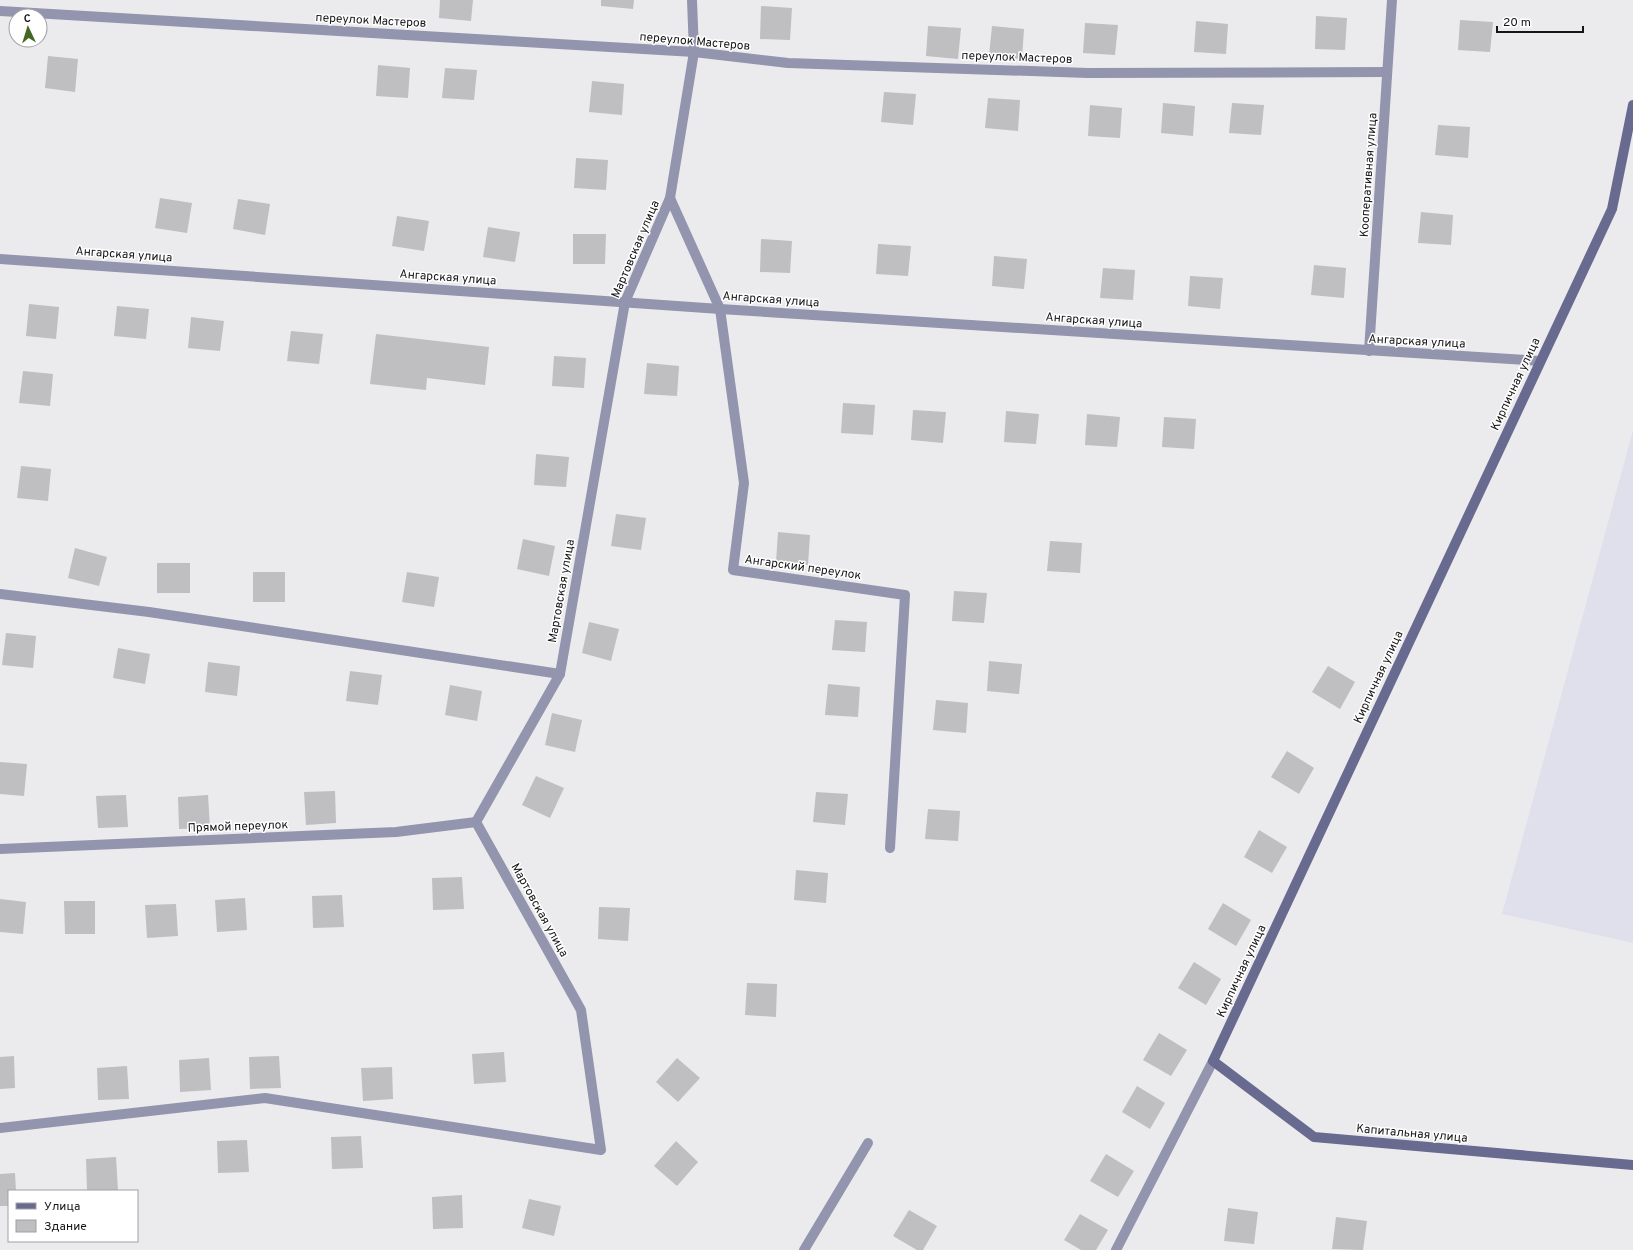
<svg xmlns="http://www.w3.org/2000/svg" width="1633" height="1250" font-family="Overpass,sans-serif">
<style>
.built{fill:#dfe0eb}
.building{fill:#bfbfc2}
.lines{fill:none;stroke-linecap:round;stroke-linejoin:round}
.street{stroke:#9394ae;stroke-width:10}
.secondary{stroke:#696a8f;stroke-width:10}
.labels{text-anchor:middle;stroke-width:3;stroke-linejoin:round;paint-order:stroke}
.street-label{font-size:12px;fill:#151516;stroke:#fff}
</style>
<rect width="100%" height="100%" fill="#ebebee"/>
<!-- built -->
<polygon class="built" points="1633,430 1633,943 1502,914"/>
<!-- building -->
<g class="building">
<polygon points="440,0 473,0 471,21 439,18"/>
<polygon points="601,0 634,0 633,9 601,6"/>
<polygon points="761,6 792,8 790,40 760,39"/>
<polygon points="1316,16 1347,18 1345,50 1315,49"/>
<polygon points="1460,20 1493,22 1490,52 1458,50"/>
<polygon points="1196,21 1228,24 1226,54 1194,52"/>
<polygon points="1085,23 1118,25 1115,55 1083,53"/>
<polygon points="928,26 961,28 958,59 926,56"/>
<polygon points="992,26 1024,29 1022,59 989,56"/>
<polygon points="48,56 78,59 75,92 45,88"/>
<polygon points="378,65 410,68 408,98 376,96"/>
<polygon points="445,68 477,70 474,100 442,98"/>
<polygon points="592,81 624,84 622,115 589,112"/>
<polygon points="884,92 916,94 913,125 881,122"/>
<polygon points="988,98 1020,100 1018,131 985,128"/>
<polygon points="1163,103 1195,106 1193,136 1161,133"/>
<polygon points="1232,103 1264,105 1261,135 1229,133"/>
<polygon points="1090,105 1122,108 1120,138 1088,136"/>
<polygon points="1438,125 1470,127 1468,158 1435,155"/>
<polygon points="576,158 608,160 606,190 574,188"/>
<polygon points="160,198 192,203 187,233 155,228"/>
<polygon points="238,199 270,204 265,235 233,229"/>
<polygon points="1421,212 1453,215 1451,245 1418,243"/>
<polygon points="397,216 429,221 424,251 392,246"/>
<polygon points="488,227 520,232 515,262 483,257"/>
<polygon points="573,234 606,234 605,264 573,264"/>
<polygon points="761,239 792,241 790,273 760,272"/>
<polygon points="878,244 911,246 908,276 876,274"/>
<polygon points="994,256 1027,259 1024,289 992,286"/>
<polygon points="1314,265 1346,268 1344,298 1311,295"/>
<polygon points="1103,268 1135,270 1133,300 1100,298"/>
<polygon points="1190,276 1223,278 1220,309 1188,306"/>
<polygon points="29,304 59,307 56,339 26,336"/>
<polygon points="117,306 149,309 146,339 114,336"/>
<polygon points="191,317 224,321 220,351 188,348"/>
<polygon points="291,331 323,334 319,364 287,361"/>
<polygon points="376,334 489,347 485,385 427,378 426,390 370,384"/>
<polygon points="554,356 586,358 584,388 552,386"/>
<polygon points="647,363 679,366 677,396 644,394"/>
<polygon points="23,371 53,374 50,406 19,403"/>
<polygon points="843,403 875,405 873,435 841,433"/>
<polygon points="913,410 946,412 943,443 911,440"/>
<polygon points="1006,411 1039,414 1036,444 1004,442"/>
<polygon points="1087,414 1120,417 1117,447 1085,445"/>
<polygon points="1164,417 1196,419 1194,449 1162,447"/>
<polygon points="536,454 569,457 566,487 534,485"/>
<polygon points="21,466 51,469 48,501 17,498"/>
<polygon points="616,514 646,518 641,550 611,546"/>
<polygon points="778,532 810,535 808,565 776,562"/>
<polygon points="523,539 555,546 549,576 517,569"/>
<polygon points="1050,541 1082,543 1080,573 1047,571"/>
<polygon points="75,548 107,557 99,586 68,578"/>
<rect x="157" y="563" width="33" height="30"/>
<rect x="253" y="572" width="32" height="30"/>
<polygon points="407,572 439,577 434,607 402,602"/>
<polygon points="954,591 987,593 984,623 952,621"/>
<polygon points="835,620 867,622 865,652 832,650"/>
<polygon points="589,622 619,629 611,661 582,653"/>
<polygon points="6,633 36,636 33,668 2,665"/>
<polygon points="118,648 150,654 145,684 113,678"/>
<polygon points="989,661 1022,664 1019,694 987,691"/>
<polygon points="208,662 240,666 237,696 205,692"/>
<polygon points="1328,666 1355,682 1340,709 1312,692"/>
<polygon points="350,671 382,675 378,705 346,701"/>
<polygon points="828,684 860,687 858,717 825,715"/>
<polygon points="450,685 482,691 477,721 445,715"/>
<polygon points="936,700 968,703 966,733 933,730"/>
<polygon points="552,713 582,720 575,752 545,745"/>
<polygon points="1287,751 1314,768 1299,794 1271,777"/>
<polygon points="0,762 27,764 24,796 0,794"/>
<polygon points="536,776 564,788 550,818 522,805"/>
<polygon points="335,791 336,823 306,825 304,792"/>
<polygon points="816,792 848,794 845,825 813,822"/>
<polygon points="126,795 128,827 98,828 96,796"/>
<polygon points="208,795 210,828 179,829 178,797"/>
<polygon points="928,809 960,811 958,841 925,839"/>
<polygon points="1259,830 1287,847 1272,873 1244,857"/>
<polygon points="796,870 828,873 826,903 794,900"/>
<polygon points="462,877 464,909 433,910 432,878"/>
<polygon points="342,895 344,927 313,928 312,896"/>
<polygon points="245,898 247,930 217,932 215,900"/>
<polygon points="0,899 26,902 23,934 0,932"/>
<polygon points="64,901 95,901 95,934 65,934"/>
<polygon points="1223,903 1251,920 1236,946 1208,929"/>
<polygon points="176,904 178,936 147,938 145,905"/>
<polygon points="599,907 630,908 628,941 598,939"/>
<polygon points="1194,962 1221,979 1206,1005 1178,988"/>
<polygon points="747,983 777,984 776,1017 745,1015"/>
<polygon points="1159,1033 1187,1050 1171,1076 1143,1060"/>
<polygon points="504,1052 506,1082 474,1084 472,1054"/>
<polygon points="14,1056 15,1088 0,1089 0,1057"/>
<polygon points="279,1056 281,1088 250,1089 249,1057"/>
<polygon points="209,1058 211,1090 180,1092 179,1060"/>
<polygon points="677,1058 700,1078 678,1102 656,1082"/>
<polygon points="127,1066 129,1099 98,1100 97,1068"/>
<polygon points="392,1067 393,1099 363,1101 361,1068"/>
<polygon points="1137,1086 1165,1103 1150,1129 1122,1112"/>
<polygon points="361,1136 363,1168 332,1169 331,1137"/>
<polygon points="247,1140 249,1172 218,1173 217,1141"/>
<polygon points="676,1141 698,1162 677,1186 654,1166"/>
<polygon points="1106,1154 1134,1171 1118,1197 1090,1181"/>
<polygon points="116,1157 118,1190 87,1191 86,1159"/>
<polygon points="15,1173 16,1191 9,1191 9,1206 0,1206 0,1174"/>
<polygon points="462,1195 463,1228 433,1229 432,1197"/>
<polygon points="529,1199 561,1206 554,1236 522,1228"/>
<polygon points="1228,1208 1258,1212 1254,1244 1224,1241"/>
<polygon points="909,1210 937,1226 923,1250 917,1250 893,1236"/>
<polygon points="1080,1214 1108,1230 1096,1250 1081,1250 1064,1240"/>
<polygon points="1336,1217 1367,1221 1363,1250 1332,1249"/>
</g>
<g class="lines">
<!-- street -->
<g class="street">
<polyline points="0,11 694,52 788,63 1088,73 1387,72"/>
<polyline points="670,198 720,309 744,483 733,570 905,595 890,848"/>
<polyline points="0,259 720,309 1540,361"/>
<polyline points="1369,351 1392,0"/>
<polyline points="0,594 149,612 560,674"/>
<polyline points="0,849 396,832 476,822"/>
<polyline points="0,1128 265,1098 601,1150 581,1010 476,822 560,674 625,302 670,198 694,52 692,0"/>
<polyline points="804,1250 868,1143"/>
<polyline points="1116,1250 1213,1061"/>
</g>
<!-- secondary -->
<polyline class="secondary" points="1633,105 1612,209 1213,1061 1314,1137 1633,1165"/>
</g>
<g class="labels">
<!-- street labels -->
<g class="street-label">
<text transform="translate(371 20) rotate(3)" y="4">переулок Мастеров</text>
<text transform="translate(695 41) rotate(5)" y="4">переулок Мастеров</text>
<text transform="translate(1017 57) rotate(2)" y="4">переулок Мастеров</text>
<text transform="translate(1368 175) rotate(-86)" y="4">Кооперативная улица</text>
<text transform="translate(635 249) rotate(-67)" y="4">Мартовская улица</text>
<text transform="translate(124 254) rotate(4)" y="4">Ангарская улица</text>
<text transform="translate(448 277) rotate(4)" y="4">Ангарская улица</text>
<text transform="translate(771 299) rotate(4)" y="4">Ангарская улица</text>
<text transform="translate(1094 320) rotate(4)" y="4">Ангарская улица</text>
<text transform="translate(1417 341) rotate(3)" y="4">Ангарская улица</text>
<text transform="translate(1515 384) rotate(-65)" y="4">Кирпичная улица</text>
<text transform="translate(803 567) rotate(8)" y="4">Ангарский переулок</text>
<text transform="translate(561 591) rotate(-80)" y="4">Мартовская улица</text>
<text transform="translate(1378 677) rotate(-65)" y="4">Кирпичная улица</text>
<text transform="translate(238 826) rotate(-2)" y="4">Прямой переулок</text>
<text transform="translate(540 910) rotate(61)" y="4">Мартовская улица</text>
<text transform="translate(1241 971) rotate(-65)" y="4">Кирпичная улица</text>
<text transform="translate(1412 1133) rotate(5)" y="4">Капитальная улица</text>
</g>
</g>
<!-- legend -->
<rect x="8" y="1190" width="130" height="52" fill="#ffffff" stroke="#a1a1a2"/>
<rect x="16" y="1203" width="20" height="6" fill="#696a8f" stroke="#a1a1a2"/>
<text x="44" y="1210" font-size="12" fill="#151516">Улица</text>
<rect x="16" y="1220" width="20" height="12" fill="#bfbfc2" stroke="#a1a1a2"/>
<text x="44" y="1230" font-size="12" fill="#151516">Здание</text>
<!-- north arrow -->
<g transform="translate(28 28) rotate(356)"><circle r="19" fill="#ffffff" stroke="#a1a1a2"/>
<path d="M0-3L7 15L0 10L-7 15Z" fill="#436821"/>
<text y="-6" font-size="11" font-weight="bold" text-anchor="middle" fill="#151516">С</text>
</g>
<!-- scale -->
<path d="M1497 26v6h86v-6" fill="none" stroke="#151516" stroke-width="2"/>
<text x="1503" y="26" font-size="12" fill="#151516" stroke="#ffffff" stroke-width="3" paint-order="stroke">20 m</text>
</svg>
